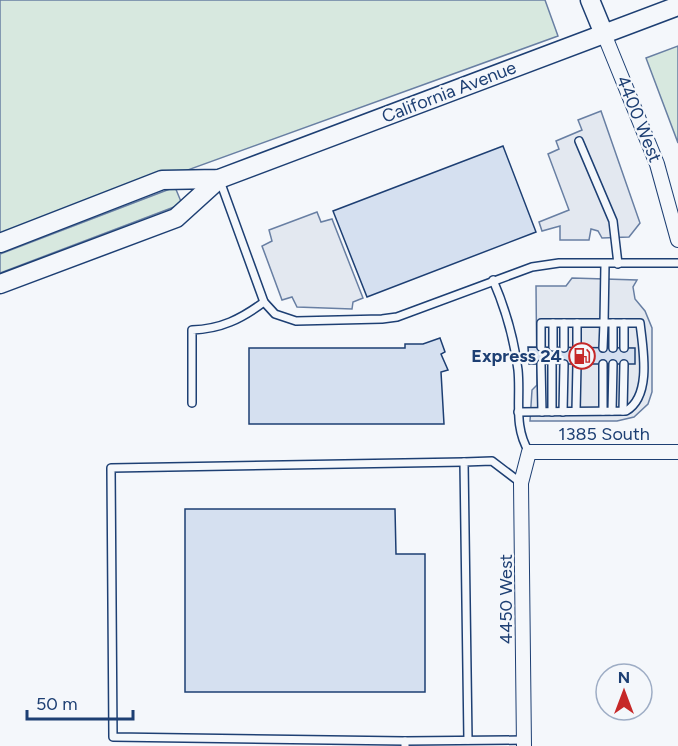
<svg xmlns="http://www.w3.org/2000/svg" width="678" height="746" font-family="Figtree,sans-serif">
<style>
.green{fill:#d7e8df;stroke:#687fa3;stroke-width:1.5}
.parking{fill:#e3e8f0;stroke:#687fa3;stroke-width:1.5}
.building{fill:#d5e0f0;stroke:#1d3f73;stroke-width:1.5}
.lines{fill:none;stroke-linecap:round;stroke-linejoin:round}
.lane-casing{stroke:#1d3f73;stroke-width:10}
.street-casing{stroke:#1d3f73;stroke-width:16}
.secondary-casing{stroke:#1d3f73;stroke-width:21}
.lane{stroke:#f4f7fb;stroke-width:7}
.street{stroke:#f4f7fb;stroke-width:14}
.secondary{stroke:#f4f7fb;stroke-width:18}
.labels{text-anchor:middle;stroke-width:4.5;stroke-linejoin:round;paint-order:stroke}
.street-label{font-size:18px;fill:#1d3f73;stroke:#f4f7fb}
.poi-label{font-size:18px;font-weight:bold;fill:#1d3f73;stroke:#f4f7fb;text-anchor:end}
</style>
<rect width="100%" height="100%" fill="#f4f7fb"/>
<!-- green -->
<g class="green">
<polygon points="0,0 545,0 558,36 0,238"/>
<polygon points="678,46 678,143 646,58"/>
<polygon points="175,187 182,204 0,273 0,254"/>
</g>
<!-- parking -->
<g class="parking">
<polygon points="601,111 640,223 629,237 602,238 598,231 591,229 589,240 560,240 560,226 542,231 539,222 569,210 548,154 559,149 556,141 582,130 578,120"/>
<polygon points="317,212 321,222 332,219 363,298 353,302 352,309 297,307 292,297 282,300 262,246 272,241 269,230"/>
<polygon points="572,278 637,280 633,287 635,299 645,311 652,328 652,392 648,404 634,417 617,421 530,421 532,390 537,385 536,286 566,286"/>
</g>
<!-- building -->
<g class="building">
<polygon points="503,146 536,232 367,297 333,211"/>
<polygon points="440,338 445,352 441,354 448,370 441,372 444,424 249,424 249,348 405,348 405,344 423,344"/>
<polygon points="528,347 635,348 635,364 529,364"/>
<polygon points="185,509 395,509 396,554 425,554 425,692 185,692"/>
</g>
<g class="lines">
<!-- lane casing -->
<g class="lane-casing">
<g id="lane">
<polyline points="579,141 613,221 618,264"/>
<polyline points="220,181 264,302 275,314 296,321 382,319 397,317 532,267 559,263 678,263"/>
<path d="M493,280C506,310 514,338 518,370C521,399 513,426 529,452"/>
<polyline points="541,347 541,323 604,323 603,348"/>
<polyline points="553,347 553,323"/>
<polyline points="564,348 564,323"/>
<polyline points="577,348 577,323"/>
<polyline points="613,348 613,323"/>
<polyline points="624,348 624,323"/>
<polyline points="541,364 542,412"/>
<path d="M192,403V330C221,329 241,319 264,302"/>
<polyline points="576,411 577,364"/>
<polyline points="603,411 603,364"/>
<polyline points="612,411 613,364"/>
<polyline points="623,411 624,364"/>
<path d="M518,412L626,411C652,396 643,349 640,323H604L605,264"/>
<polyline points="552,412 552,364"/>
<polyline points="563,412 564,364"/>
<polyline points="468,740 464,462 492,461 521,483"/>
<polyline points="405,741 113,737 111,468 464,462"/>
<polyline points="405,746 405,741 524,740"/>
</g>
</g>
<!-- street casing -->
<g class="street-casing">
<g id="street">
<polyline points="604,34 657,164 678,240"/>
<polyline points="524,746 521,483 529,452 678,452"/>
</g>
</g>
<!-- secondary casing -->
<g class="secondary-casing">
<g id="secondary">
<polyline points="590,0 604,34"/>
<polyline points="0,243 162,180 219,179 678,6"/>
<polyline points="0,284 176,218 219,179"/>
</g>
</g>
<!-- lane -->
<use href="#lane" class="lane"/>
<!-- street -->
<use href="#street" class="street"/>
<!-- secondary -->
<use href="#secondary" class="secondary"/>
</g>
<!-- icons -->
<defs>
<g id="fuel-ring" transform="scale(1.35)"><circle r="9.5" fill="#f4f7fb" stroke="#c62828" stroke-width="1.5"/><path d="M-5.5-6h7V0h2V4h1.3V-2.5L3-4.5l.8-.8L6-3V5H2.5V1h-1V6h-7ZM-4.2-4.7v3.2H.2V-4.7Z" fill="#c62828"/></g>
</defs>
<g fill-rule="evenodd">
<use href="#fuel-ring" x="582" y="356"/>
</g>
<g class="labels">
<!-- street labels -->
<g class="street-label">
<text transform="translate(449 92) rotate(-21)" y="6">California Avenue</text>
<text transform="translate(639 119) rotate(68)" y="6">4400 West</text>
<text x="604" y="440">1385 South</text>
<text transform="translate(506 599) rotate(-90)" y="6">4450 West</text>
</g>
<!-- poi labels -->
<g class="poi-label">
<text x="562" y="362">Express 24</text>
</g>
</g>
<!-- north arrow -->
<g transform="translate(624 692)"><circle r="28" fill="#f4f7fb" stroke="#9eadc5" stroke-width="1.5"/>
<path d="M0-4.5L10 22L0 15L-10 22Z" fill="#c62828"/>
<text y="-9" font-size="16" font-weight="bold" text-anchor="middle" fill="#1d3f73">N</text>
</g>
<!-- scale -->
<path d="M27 710v9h106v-9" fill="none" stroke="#1d3f73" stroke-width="3"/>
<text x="36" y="710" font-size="18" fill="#1d3f73" stroke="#f4f7fb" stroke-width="4.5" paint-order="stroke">50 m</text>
</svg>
